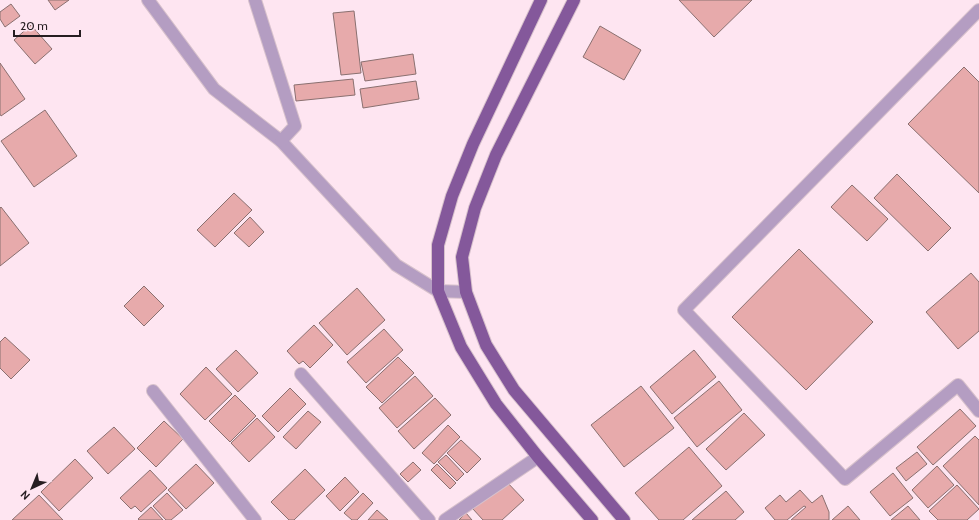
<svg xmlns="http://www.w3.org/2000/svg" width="979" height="520" font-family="Cabin,sans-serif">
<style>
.building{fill:#e7aaab;stroke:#8a7070}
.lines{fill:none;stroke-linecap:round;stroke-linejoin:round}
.minor-casing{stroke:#d7c1cc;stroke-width:14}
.major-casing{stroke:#d7c1cc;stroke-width:14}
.minor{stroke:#b49dc2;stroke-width:12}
.major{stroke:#84589b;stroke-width:12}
</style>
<rect width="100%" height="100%" fill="#fee5f1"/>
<!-- building -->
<g class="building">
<polygon points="48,0 69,0 55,10"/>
<polygon points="679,0 752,0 714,37"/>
<polygon points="11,4 20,16 5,27 0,19 0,12"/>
<polygon points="354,11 361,73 341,75 333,13"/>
<polygon points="31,25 52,49 35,64 14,40"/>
<polygon points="600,26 641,50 624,80 583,57"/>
<polygon points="413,54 416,74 365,81 361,62"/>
<polygon points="0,63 25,99 1,116 0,114"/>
<polygon points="964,67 979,82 979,193 908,124"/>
<polygon points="353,79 355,95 296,101 294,85"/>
<polygon points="416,81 419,99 363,108 360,89"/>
<polygon points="45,110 77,156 34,187 1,141"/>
<polygon points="897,174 951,228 928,251 874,198"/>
<polygon points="852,185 888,219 867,241 831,207"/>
<polygon points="234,193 252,210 215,247 197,230"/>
<polygon points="1,207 29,243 0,266 0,208"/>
<polygon points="250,217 264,232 249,247 234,233"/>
<polygon points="799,249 873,322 806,390 732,317"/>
<polygon points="971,273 979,282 979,331 958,349 926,312"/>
<polygon points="144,286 164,306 144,326 124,306"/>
<polygon points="357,288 385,320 347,355 319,323"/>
<polygon points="314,325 333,345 310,368 303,361 299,364 287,351"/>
<polygon points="384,329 403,350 366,383 347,362"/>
<polygon points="5,337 30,360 11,379 0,368 0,342"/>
<polygon points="236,350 258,373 238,392 216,369"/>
<polygon points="694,350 716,377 672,414 650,387"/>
<polygon points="398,357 414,373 382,403 366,387"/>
<polygon points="206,367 232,394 205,420 180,394"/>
<polygon points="415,376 433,396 397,428 379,408"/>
<polygon points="719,381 742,410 697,447 674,418"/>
<polygon points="641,386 674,428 624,467 591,425"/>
<polygon points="290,388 306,404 278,432 262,416"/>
<polygon points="235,395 256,416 230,442 209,421"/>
<polygon points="435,398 451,415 414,449 398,431"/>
<polygon points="960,409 976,426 933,465 917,447"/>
<polygon points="308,411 321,422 296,449 283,437"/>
<polygon points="744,413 765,435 726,470 706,449"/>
<polygon points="257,418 275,437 249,462 231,443"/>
<polygon points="164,421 183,439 156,467 137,448"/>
<polygon points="448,425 460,437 434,464 422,453"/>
<polygon points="114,427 135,449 108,474 87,451"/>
<polygon points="975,436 979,440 979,505 943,466"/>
<polygon points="461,440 481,459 467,473 447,453"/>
<polygon points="689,447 722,486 683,520 659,520 635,493"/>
<polygon points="917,452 927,464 906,481 896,468"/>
<polygon points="446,455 464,474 457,481 438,462"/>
<polygon points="75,459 93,478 59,511 41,492"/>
<polygon points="413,462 421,470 408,482 400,474"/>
<polygon points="196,464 214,483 186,509 168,490"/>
<polygon points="437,464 456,483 450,489 431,470"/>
<polygon points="937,466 954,485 928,508 912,490"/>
<polygon points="305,469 325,490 294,520 289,520 271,502"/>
<polygon points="150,470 167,488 141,512 135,506 131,509 120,498"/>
<polygon points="893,473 913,498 890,516 870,492"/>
<polygon points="345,477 359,492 340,511 326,496"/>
<polygon points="505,480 524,500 502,520 483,520 473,509"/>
<polygon points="957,485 979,509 967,520 938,520 929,511"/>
<polygon points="800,490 812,503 822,495 829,512 829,520 791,520 806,507 804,506 787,520 775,520 765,508 780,495 786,502"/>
<polygon points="726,491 744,512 735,520 692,520"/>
<polygon points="167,493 183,510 171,520 166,520 153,506"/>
<polygon points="363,493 373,503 357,520 352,520 344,513"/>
<polygon points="39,495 63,520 12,520"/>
<polygon points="848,506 860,520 832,520"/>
<polygon points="908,506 920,520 891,520"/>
<polygon points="151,507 163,520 139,520 138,519"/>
<polygon points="377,510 388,520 368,520"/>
<polygon points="466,513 472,520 459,520"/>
</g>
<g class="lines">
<!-- minor casing -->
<g class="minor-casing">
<g id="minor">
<polyline points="148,0 214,89 281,141 396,265 438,291 466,292"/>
<polyline points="255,0 295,126 281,141"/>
<polyline points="979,10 684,310 845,479 958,385 979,411"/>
<polyline points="301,374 429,520"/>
<polyline points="153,391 255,520"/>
<polyline points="445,520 538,457"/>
</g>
</g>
<!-- major casing -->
<g class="major-casing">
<g id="major">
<polyline points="541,0 473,144 452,196 438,245 438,291 461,347 496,404 538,457 592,520"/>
<polyline points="574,0 496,155 475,208 462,257 466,292 486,345 514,390 624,520"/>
</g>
</g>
<!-- minor -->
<use href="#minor" class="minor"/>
<!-- major -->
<use href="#major" class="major"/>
</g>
<!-- north arrow -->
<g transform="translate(32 488) rotate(224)" stroke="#fee5f1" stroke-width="3" paint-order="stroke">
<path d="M0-3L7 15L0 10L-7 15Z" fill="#261d21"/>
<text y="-6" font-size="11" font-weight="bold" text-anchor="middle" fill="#261d21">N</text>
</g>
<!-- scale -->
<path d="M14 30v6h66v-6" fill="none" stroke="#261d21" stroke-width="2"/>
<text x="20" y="30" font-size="12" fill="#261d21" stroke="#fee5f1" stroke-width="3" paint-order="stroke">20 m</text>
</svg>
